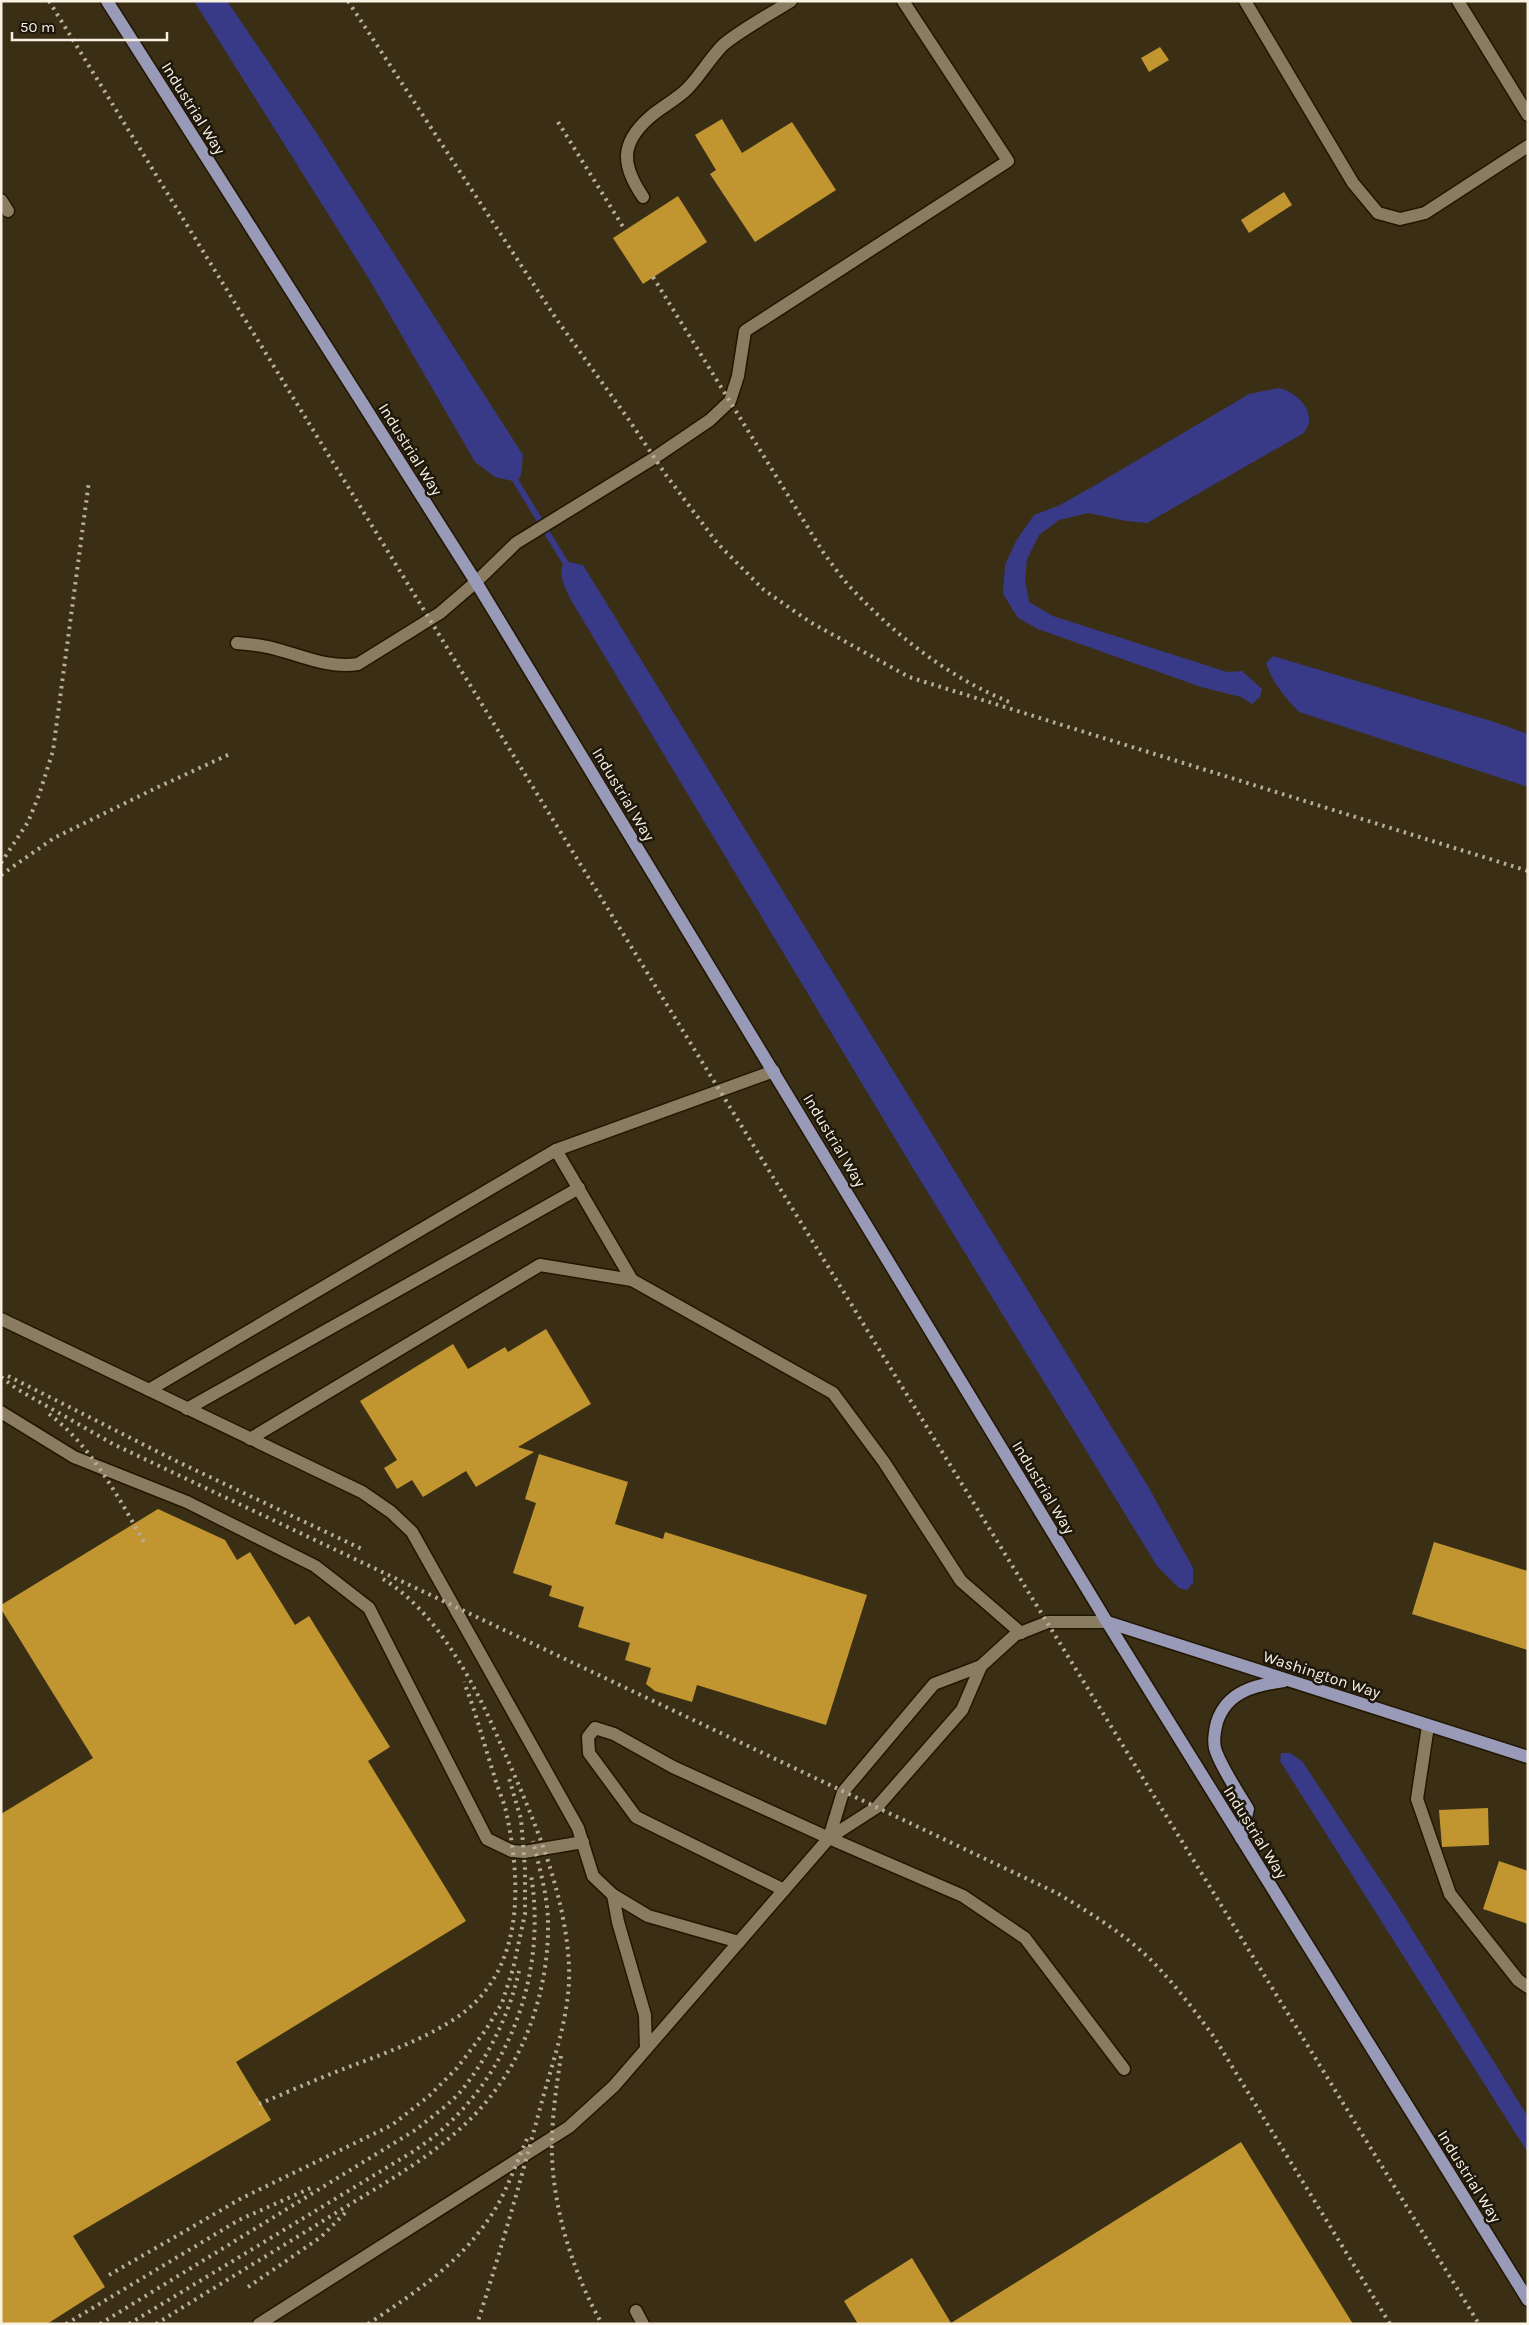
<svg xmlns="http://www.w3.org/2000/svg" width="1529" height="2325" font-family="Karla,sans-serif">
<style>
.water{fill:#393a87}
.lines{fill:none;stroke-linecap:round;stroke-linejoin:round}
.stream{stroke:#393a87;stroke-width:6}
.building{fill:#c19630}
.minor-casing{stroke:#211600;stroke-width:15}
.major-casing{stroke:#211600;stroke-width:15}
.minor{stroke:#8a7c60;stroke-width:12}
.major{stroke:#9999b8;stroke-width:12}
.rail{stroke:#b7ae9b;stroke-width:4;stroke-dasharray:2.5 5;stroke-linecap:butt}
.labels{text-anchor:middle;stroke-width:5;stroke-linejoin:round;paint-order:stroke}
.street-label{font-size:16px;fill:#f9f1e2;stroke:#1d170c}
</style>
<rect width="100%" height="100%" fill="#3a2e14"/>
<!-- water -->
<g class="water">
<polygon points="194,1 227,1 314,129 523,455 521,475 517,482 495,477 475,462 369,279"/>
<path d="M1278,388C1292,390 1311,405 1309,422C1309,425 1305,430 1304,433L1147,523L1126,521L1088,513L1059,520L1039,535L1027,559L1025,579L1029,602L1053,616L1227,672L1242,671L1262,689L1260,697L1252,704L1241,697L1201,687L1038,629L1018,618L1003,594L1005,565L1016,541L1034,515L1058,506L1092,487L1249,394Z"/>
<path d="M565,561L583,565L1149,1488L1193,1568V1583L1187,1590L1179,1588L1157,1566L911,1165L572,602C566,589 556,574 565,561Z"/>
<path d="M1273,656L1491,721L1528,734V787L1299,712C1285,697 1272,682 1266,663Z"/>
<polygon points="1281,1753 1290,1753 1302,1761 1397,1905 1528,2117 1528,2153 1280,1761"/>
</g>
<g class="lines">
<!-- stream -->
<polyline class="stream" points="512,475 568,567"/>
</g>
<!-- building -->
<g class="building">
<polygon points="1160,47 1169,60 1149,72 1141,58"/>
<polygon points="722,119 742,153 792,122 836,190 755,242 710,174 716,170 695,135"/>
<polygon points="1284,192 1292,205 1249,233 1241,220"/>
<polygon points="678,196 707,242 643,284 613,238"/>
<polygon points="546,1329 591,1404 518,1447 534,1452 476,1487 466,1471 423,1497 412,1480 397,1489 384,1468 397,1460 360,1401 453,1344 468,1369 505,1347 508,1352"/>
<polygon points="539,1454 628,1482 615,1524 663,1539 665,1532 867,1595 826,1725 697,1685 692,1702 655,1691 646,1684 651,1668 625,1660 630,1643 578,1627 584,1607 549,1596 552,1586 513,1573 536,1503 525,1499"/>
<polygon points="158,1509 225,1540 237,1560 250,1552 295,1625 309,1616 390,1747 368,1761 466,1921 236,2062 271,2120 73,2236 105,2287 47,2324 1,2324 1,1814 93,1758 1,1609 1,1605"/>
<polygon points="1434,1542 1528,1571 1528,1650 1412,1614"/>
<polygon points="1488,1808 1489,1845 1442,1847 1439,1810"/>
<polygon points="1499,1861 1528,1871 1528,1924 1483,1909"/>
<polygon points="1241,2142 1353,2324 858,2324 844,2301 912,2258 951,2323"/>
</g>
<g class="lines">
<!-- minor casing -->
<g class="minor-casing">
<g id="minor">
<polyline points="1245,1 1353,183 1378,213 1400,219 1425,213 1528,146"/>
<polyline points="1458,1 1528,115"/>
<path d="M643,197C622,166 619,144 650,117C661,107 676,100 687,89C700,76 710,58 723,45C739,31 772,13 791,1"/>
<polyline points="1,200 8,211"/>
<path d="M237,643C249,644 261,645 272,648C301,655 328,669 358,664L440,613L476,582L516,543L654,458L710,420L730,401L738,376L745,331L1008,161L903,1"/>
<polyline points="774,1071 556,1150 632,1280 833,1393 884,1462 961,1581 1021,1633"/>
<polyline points="1,1319 362,1492 391,1512 412,1532 578,1828 593,1876 613,1895 648,1916 739,1942"/>
<polyline points="149,1390 556,1150"/>
<polyline points="187,1409 579,1188"/>
<polyline points="1,1412 74,1457 187,1502 315,1566 369,1608 487,1839 512,1851 524,1852 583,1842"/>
<polyline points="250,1439 540,1265 632,1280"/>
<polyline points="981,1666 1015,1635 1048,1622 1107,1622"/>
<polyline points="1428,1726 1417,1799 1450,1894 1518,1980 1528,1987"/>
<polyline points="784,1890 636,1817 589,1753 588,1737 595,1728 614,1734 673,1767 829,1838 963,1896 1025,1938 1124,2069"/>
<polyline points="613,1895 618,1922 645,2015 646,2049"/>
<polyline points="636,2311 643,2324"/>
<polyline points="259,2324 569,2127 614,2086 829,1838 877,1807 962,1710 981,1666 934,1684 843,1792 829,1838"/>
</g>
</g>
<!-- major casing -->
<g class="major-casing">
<g id="major">
<polyline points="107,1 476,582 1107,1622 1528,2300"/>
<polyline points="1107,1622 1528,1757"/>
<path d="M1241,1838L1248,1809C1239,1794 1219,1764 1215,1748C1213,1740 1215,1730 1217,1722C1227,1691 1256,1685 1284,1681"/>
</g>
</g>
<!-- minor -->
<use href="#minor" class="minor"/>
<!-- major -->
<use href="#major" class="major"/>
<!-- rail -->
<g class="rail">
<polyline points="49,1 1479,2324"/>
<polyline points="348,1 557,320 629,420 666,475 718,544 764,590 810,622 909,677 1528,871"/>
<polyline points="558,122 625,230"/>
<path d="M653,277L823,552C833,565 842,579 854,591C897,637 953,680 1012,703"/>
<polyline points="1,863 28,822 39,795 53,751 89,481"/>
<polyline points="1,875 54,838 156,788 230,754"/>
<polyline points="8,1376 174,1460 364,1550"/>
<path d="M1,1377L17,1389L113,1444L1057,1893C1090,1913 1125,1934 1153,1962C1175,1985 1195,2011 1214,2037L1390,2324"/>
<path d="M49,1414C92,1446 119,1499 146,1545"/>
<path d="M383,1579C436,1611 474,1682 498,1738C530,1810 565,1887 569,1966C571,2012 554,2057 542,2101C522,2176 501,2250 477,2324"/>
<path d="M561,2056C556,2089 551,2123 552,2156C554,2212 574,2275 602,2324"/>
<path d="M259,2104C288,2092 317,2079 346,2068C383,2054 420,2041 453,2020C525,1974 522,1885 506,1811C503,1799 497,1787 494,1775C484,1744 476,1713 464,1682"/>
<polyline points="109,2275 242,2198 392,2125 429,2096 457,2068 485,2031 502,2003 513,1969 525,1914 525,1869 521,1819 508,1775"/>
<polyline points="248,2287 321,2237 347,2211"/>
<polyline points="66,2324 239,2220 313,2187"/>
<path d="M100,2324L417,2129C431,2117 449,2105 461,2091C488,2058 510,2013 519,1971"/>
<path d="M129,2324L414,2151C425,2143 437,2135 447,2125C515,2062 546,1966 531,1875"/>
<path d="M156,2324C215,2287 275,2251 334,2214C386,2182 446,2150 486,2102C527,2054 549,1986 548,1923C548,1896 539,1867 533,1841"/>
<path d="M368,2324C419,2290 465,2260 497,2206C509,2185 517,2161 527,2139"/>
</g>
</g>
<g class="labels">
<!-- street labels -->
<g class="street-label">
<text transform="translate(194 108) rotate(58)" y="6">Industrial Way</text>
<text transform="translate(411 449) rotate(58)" y="6">Industrial Way</text>
<text transform="translate(624 794) rotate(59)" y="6">Industrial Way</text>
<text transform="translate(835 1140) rotate(59)" y="6">Industrial Way</text>
<text transform="translate(1044 1487) rotate(59)" y="6">Industrial Way</text>
<text transform="translate(1322 1674) rotate(18)" y="6">Washington Way</text>
<text transform="translate(1256 1832) rotate(58)" y="6">Industrial Way</text>
<text transform="translate(1470 2176) rotate(58)" y="6">Industrial Way</text>
</g>
</g>
<!-- border -->
<rect width="1529" height="2325" fill="none" stroke="#f9f1e2" stroke-width="5"/>
<!-- scale -->
<path d="M12 32v8h155v-8" fill="none" stroke="#f9f1e2" stroke-width="2.5"/>
<text x="20" y="32" font-size="15" fill="#f9f1e2" stroke="#1d170c" stroke-width="4" paint-order="stroke">50 m</text>
</svg>
